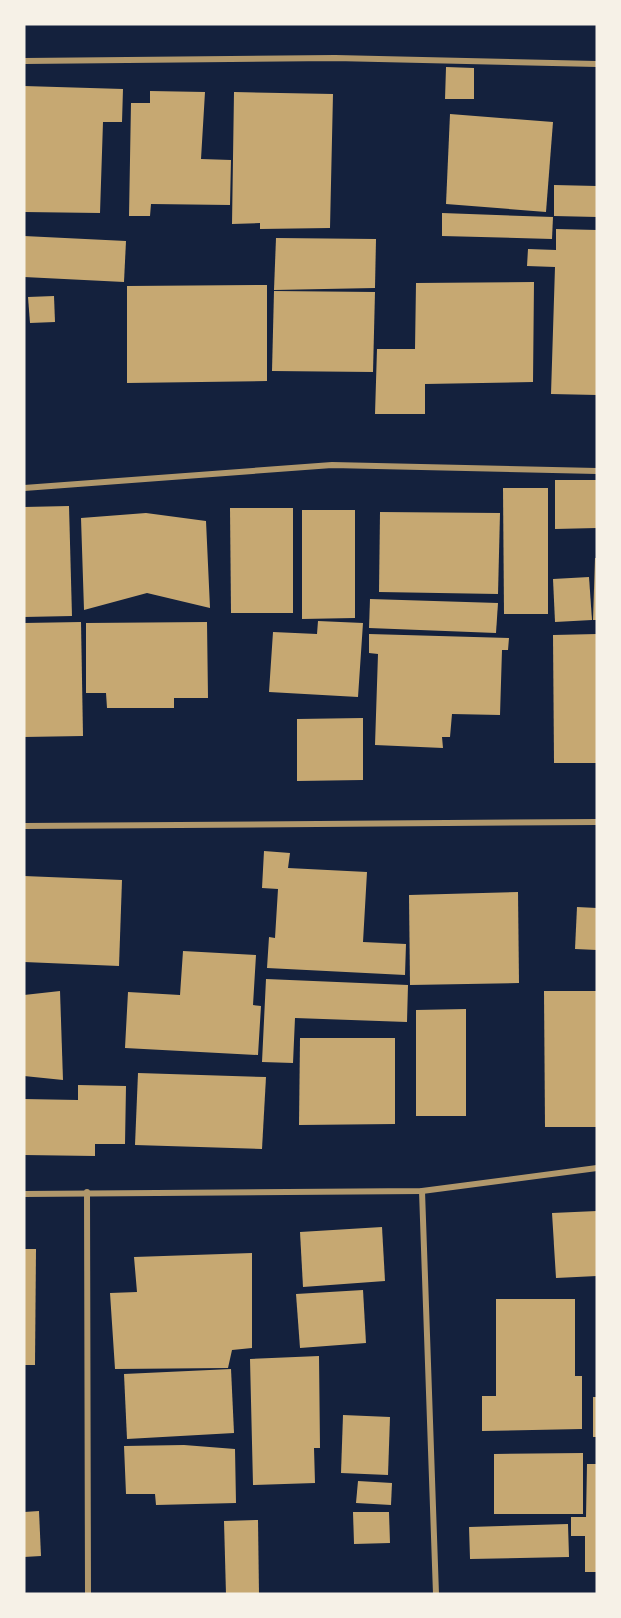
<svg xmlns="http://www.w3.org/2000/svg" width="621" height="1618" font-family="'DM Sans',sans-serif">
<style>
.building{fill:#c6a872}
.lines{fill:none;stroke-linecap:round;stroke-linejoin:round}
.minor{stroke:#b1986c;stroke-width:6}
</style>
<rect width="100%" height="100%" fill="#14213d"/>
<!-- building -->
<g class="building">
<polygon points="446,67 474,68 474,99 445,99"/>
<polygon points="24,86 123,89 122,122 103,122 100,213 24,212"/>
<polygon points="150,91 205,92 201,159 231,160 230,205 151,204 150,216 129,216 131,103 150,103"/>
<polygon points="234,92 333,94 330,228 260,229 260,223 232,224"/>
<polygon points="450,114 553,122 546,212 446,204"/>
<polygon points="554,185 597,186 597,217 554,216"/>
<polygon points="442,213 553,217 552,239 442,236"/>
<polygon points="556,229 597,230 597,395 551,394 555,267 527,266 528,249 556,250"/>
<polygon points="24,236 126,241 124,282 24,277"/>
<polygon points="276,238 376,239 375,288 274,290"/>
<polygon points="534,282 533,382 425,384 425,414 375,414 377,349 415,349 416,283"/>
<polygon points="267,285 267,381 127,383 127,286"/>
<polygon points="274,291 375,292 373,372 272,371"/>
<polygon points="54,296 55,322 30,323 28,297"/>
<polygon points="555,480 597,480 597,528 555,529"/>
<polygon points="503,488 548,488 548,614 504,614"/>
<polygon points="69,506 72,616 24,617 24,507"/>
<polygon points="230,508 293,508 293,613 231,613"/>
<polygon points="302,510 355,510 355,618 302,619"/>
<polygon points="380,512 500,513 498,594 379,592"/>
<polygon points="146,513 206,521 210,608 147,593 84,610 81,518"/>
<polygon points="595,558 597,558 597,620 593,620"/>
<polygon points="589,577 592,620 555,622 553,579"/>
<polygon points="370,599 498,603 496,633 369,628"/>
<polygon points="318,621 363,623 358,697 269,692 273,632 317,634"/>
<polygon points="81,622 83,736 24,737 24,623"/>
<polygon points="207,622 208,698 174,698 174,708 107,708 106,693 86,693 86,623"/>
<polygon points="369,634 509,638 508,650 502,650 500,715 452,714 450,737 442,737 443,748 375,745 378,654 369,653"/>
<polygon points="597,634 597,763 554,763 553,635"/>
<polygon points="363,718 363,780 297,781 297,719"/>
<polygon points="264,851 290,853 288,868 367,872 363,942 406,944 405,975 267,968 269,937 275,938 278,889 262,888"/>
<polygon points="24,876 122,880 119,966 24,962"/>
<polygon points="518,892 519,983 410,985 409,895"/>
<polygon points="577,907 597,908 597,950 575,949"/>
<polygon points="183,951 256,955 253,1005 261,1006 258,1055 125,1048 128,992 180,995"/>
<polygon points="266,979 408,985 407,1022 295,1018 293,1063 262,1062"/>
<polygon points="60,991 63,1080 24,1076 24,995"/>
<polygon points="544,991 597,991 597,1127 545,1127"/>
<polygon points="466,1009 466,1116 416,1116 416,1010"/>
<polygon points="300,1038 395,1038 395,1124 299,1125"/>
<polygon points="138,1073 266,1077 262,1149 135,1145"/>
<polygon points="78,1085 126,1086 125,1144 95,1144 95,1156 24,1155 24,1099 78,1100"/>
<polygon points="597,1211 597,1276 556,1278 552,1213"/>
<polygon points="382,1227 385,1281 303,1287 300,1232"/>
<polygon points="24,1249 36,1249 35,1365 24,1365"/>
<polygon points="252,1253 252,1348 232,1350 228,1368 115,1369 110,1293 137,1292 134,1257"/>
<polygon points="363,1290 366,1343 300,1348 296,1294"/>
<polygon points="496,1299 575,1299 575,1376 582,1376 582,1429 482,1431 482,1396 496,1396"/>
<polygon points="319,1356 320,1448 314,1448 315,1483 253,1485 250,1359"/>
<polygon points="231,1369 234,1433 127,1439 124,1374"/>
<rect x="593" y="1397" width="4" height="40"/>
<polygon points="343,1415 390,1417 388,1475 341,1473"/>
<polygon points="184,1445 235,1449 236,1503 156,1505 155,1494 126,1494 124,1446"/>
<polygon points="583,1453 583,1514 494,1514 494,1454"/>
<polygon points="587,1464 597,1464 597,1572 585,1572 585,1536 571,1536 571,1517 586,1517"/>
<polygon points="358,1481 392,1483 391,1505 356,1503"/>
<polygon points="39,1511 41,1556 24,1557 24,1512"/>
<polygon points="353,1512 389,1512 390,1543 354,1544"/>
<polygon points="258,1520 259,1594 226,1594 224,1521"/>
<polygon points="568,1524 569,1557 470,1559 469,1527"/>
</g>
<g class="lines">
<!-- minor -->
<g class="minor">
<polyline points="24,61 335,58 597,64"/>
<polyline points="24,488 332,465 597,471"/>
<polyline points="24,826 597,822"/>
<polyline points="422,1191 436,1594"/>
<polyline points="87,1192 88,1594"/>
<polyline points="24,1194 422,1191 597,1168"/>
</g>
</g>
<!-- border -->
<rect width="621" height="1618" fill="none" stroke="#f6f1e7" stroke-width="51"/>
</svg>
